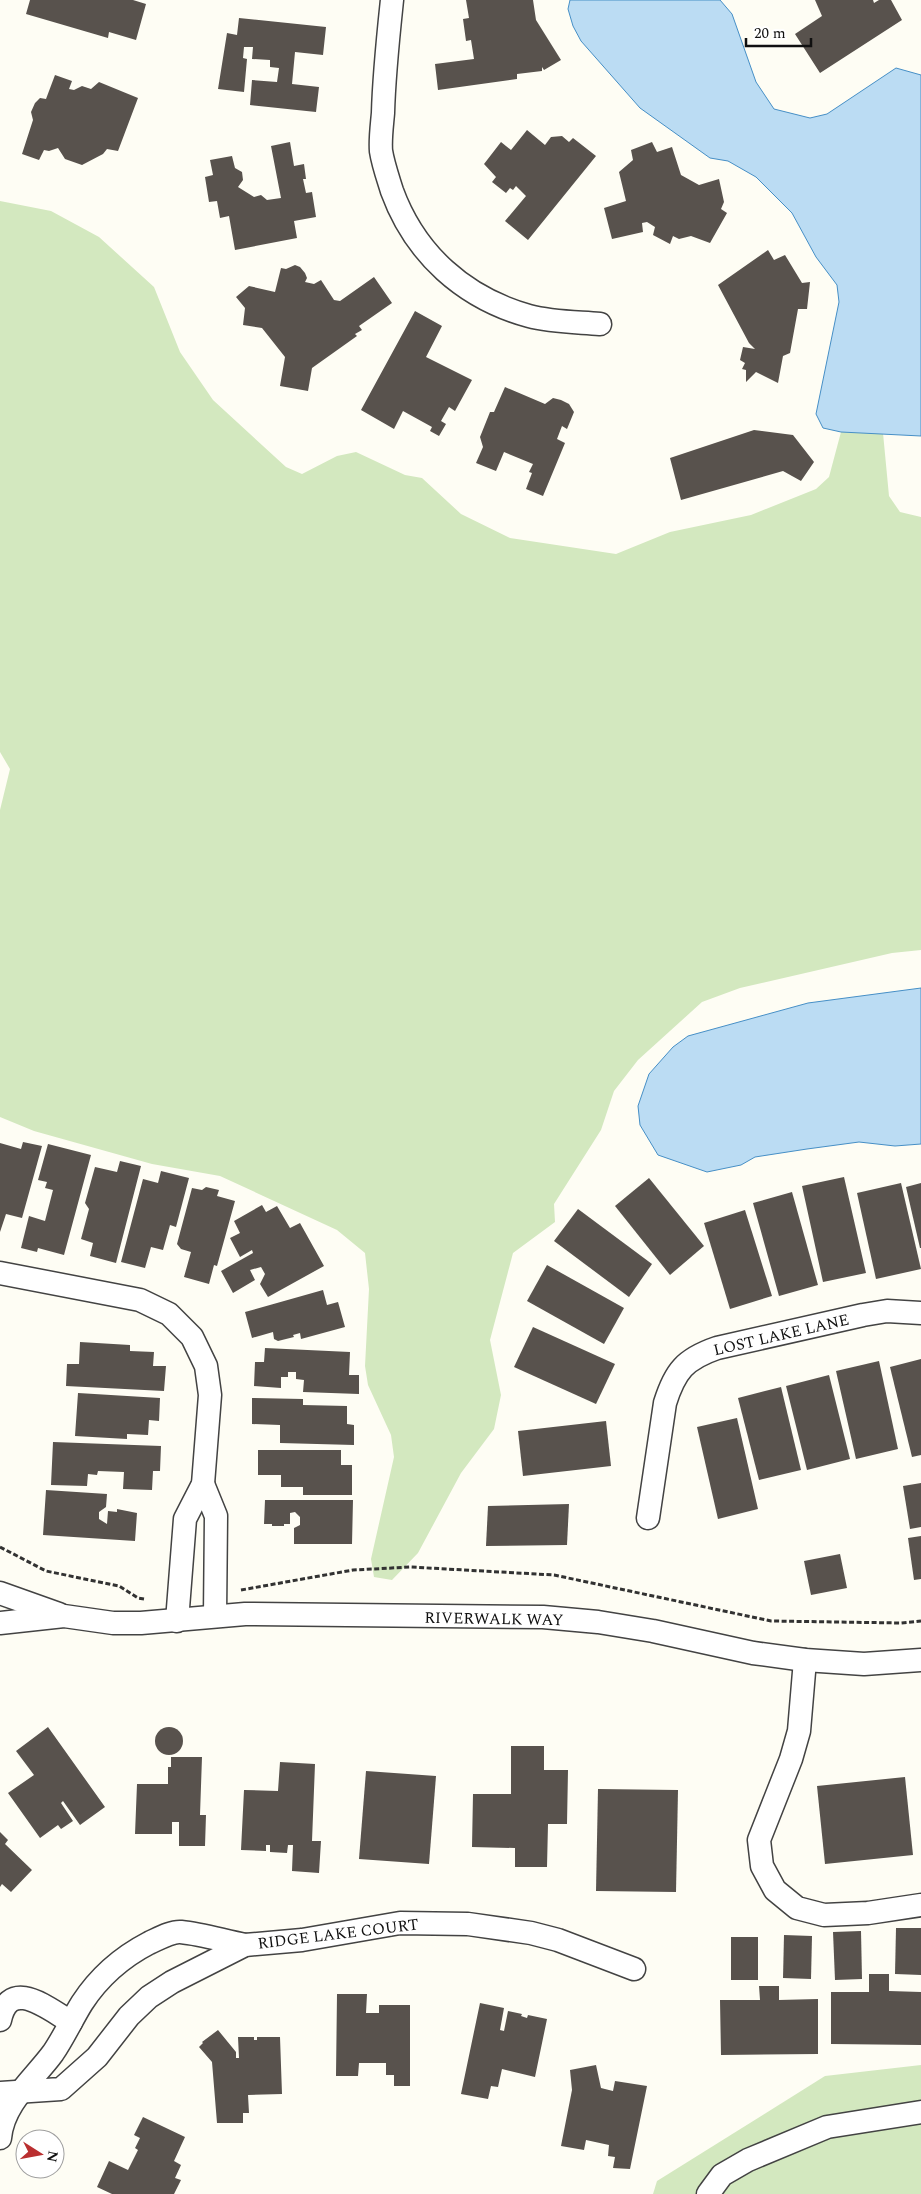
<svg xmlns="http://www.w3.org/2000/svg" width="921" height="2194" font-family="Spectral,serif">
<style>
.green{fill:#d3e8bf}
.water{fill:#bbdcf3;stroke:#468fc6}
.building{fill:#58524d}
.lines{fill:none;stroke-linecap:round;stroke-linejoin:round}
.minor-casing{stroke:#434343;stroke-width:25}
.path{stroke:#323232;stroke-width:3;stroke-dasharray:5 2.5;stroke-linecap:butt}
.minor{stroke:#fff;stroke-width:22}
.labels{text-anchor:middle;stroke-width:5;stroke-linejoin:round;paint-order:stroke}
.street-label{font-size:16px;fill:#101010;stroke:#fff}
</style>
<rect width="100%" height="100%" fill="#fefdf4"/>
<!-- green -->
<g class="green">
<polygon points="0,201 51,211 99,237 154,287 180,352 213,400 286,467 302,474 337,456 356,452 405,475 422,478 461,514 510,538 616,554 670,532 751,515 816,489 829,477 841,432 883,433 889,496 900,512 921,517 921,950 892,953 740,988 702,1002 638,1060 614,1091 601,1130 554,1204 555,1222 513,1253 490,1340 501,1395 494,1429 461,1473 418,1553 392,1580 374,1577 371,1559 394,1457 391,1435 368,1385 365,1366 369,1289 365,1253 337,1230 220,1176 152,1164 34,1131 0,1117 0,810 10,769 0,752"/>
<polygon points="921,2065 921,2194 653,2194 657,2181 825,2076"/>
</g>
<!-- water -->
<g class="water">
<polygon points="570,0 720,0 732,14 756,82 774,109 810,118 827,114 896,68 921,75 921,436 841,432 823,428 816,414 839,302 837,285 816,257 792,213 756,177 728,161 710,158 640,108 581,41 573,26 568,9"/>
<polygon points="921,988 921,1144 895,1146 859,1142 807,1149 755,1157 741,1165 707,1172 658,1155 640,1125 638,1106 649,1074 673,1047 688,1036 808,1003"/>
</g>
<!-- building -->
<g class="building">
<polygon points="30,0 133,0 146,4 136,40 109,32 108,38 26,14"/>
<polygon points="466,0 533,0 536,20 561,60 544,70 542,67 542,71 517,74 517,79 438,90 435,64 474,59 471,40 466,41 463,19 469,18"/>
<polygon points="815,0 873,0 874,3 879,0 891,0 902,20 820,73 795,34 822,16"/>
<polygon points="239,18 326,27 323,55 295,52 292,84 319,87 316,112 250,105 252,80 277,82 279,68 270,67 270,60 252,59 253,47 244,47 243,58 247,59 244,92 218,89 227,33 237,35"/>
<polygon points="55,75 72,81 69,89 74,90 82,86 91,89 99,82 138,98 118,151 107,149 103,154 82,165 65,159 58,148 49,151 44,150 39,160 22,154 33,120 31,112 35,103 40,98 46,99"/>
<polygon points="527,130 545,145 551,137 562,136 569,142 573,138 596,156 528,240 505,221 526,196 516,186 513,190 510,188 506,193 492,182 496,177 484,164 501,142 511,150"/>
<polygon points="290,142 294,166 304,164 306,179 303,179 306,193 312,192 316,217 294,221 297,238 235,250 229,216 220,218 217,201 209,202 205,177 213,175 210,160 232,156 235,168 242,172 243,180 238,187 254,197 261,195 267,200 281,198 271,146"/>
<polygon points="652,142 657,152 672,147 681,175 699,185 719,179 724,202 721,209 727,213 710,243 691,236 679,239 673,236 670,244 653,235 655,227 647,222 642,223 643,232 612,239 604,208 626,201 619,172 633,160 631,150"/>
<polygon points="768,250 774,260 785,255 802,283 810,282 807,309 798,309 790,353 783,356 778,383 756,372 746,382 746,370 742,369 745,363 740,360 743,347 755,349 749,343 718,285"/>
<polygon points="295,265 300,267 305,273 307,278 305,282 314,284 321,280 334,300 340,301 374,277 392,303 359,326 362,330 355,334 357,336 312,368 308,391 280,386 285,357 262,328 243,325 245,308 236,297 249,286 275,292 281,268 286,269"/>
<polygon points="415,311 442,326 426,357 472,380 455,411 449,407 441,421 446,424 439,436 430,431 432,427 403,411 394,429 361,410"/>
<polygon points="505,387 545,404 553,398 561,400 569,404 574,412 567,429 562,426 557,439 565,443 543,496 526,489 532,473 529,472 533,464 504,452 496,471 476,463 483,447 480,437 490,412 494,412"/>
<polygon points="754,430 793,435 814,462 801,481 783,471 681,500 670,458"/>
<polygon points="23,1142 42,1146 22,1218 6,1214 0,1232 0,1143 21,1149"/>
<polygon points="48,1144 91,1155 64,1255 38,1248 37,1252 21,1248 29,1216 45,1221 53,1190 45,1188 47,1182 38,1180"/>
<polygon points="120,1161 141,1166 116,1263 90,1256 93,1243 81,1239 89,1209 85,1203 95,1167 117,1172"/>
<polygon points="161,1171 189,1178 176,1227 170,1225 163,1250 151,1247 145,1268 121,1262 143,1179 158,1183"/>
<polygon points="844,1177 866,1273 823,1282 802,1186"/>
<polygon points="649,1178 704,1246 670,1275 615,1206"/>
<polygon points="901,1183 921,1269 876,1279 857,1193"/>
<polygon points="921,1183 921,1248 920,1248 906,1187"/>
<polygon points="206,1187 219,1190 217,1196 235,1201 217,1266 214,1265 209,1284 184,1277 191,1252 181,1249 177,1244 192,1188 202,1190"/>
<polygon points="792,1192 818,1285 779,1296 753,1203"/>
<polygon points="262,1205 266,1212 277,1206 290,1228 300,1223 324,1266 268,1297 260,1284 265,1274 261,1267 250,1270 255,1280 233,1293 221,1271 253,1253 252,1250 240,1257 230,1238 240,1233 234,1221"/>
<polygon points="578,1209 652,1264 629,1297 554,1241"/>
<polygon points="745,1210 772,1296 730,1309 704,1223"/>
<polygon points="547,1265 624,1308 604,1344 527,1301"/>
<polygon points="323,1290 327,1305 338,1302 345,1327 301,1339 300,1333 293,1335 294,1337 278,1341 274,1339 273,1332 252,1338 245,1312"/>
<polygon points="533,1327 615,1364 596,1404 514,1367"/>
<polygon points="80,1342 130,1345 130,1351 154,1352 153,1366 166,1366 164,1391 66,1386 67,1364 79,1364"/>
<polygon points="265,1348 350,1352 349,1375 359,1375 359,1394 303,1392 304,1380 296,1379 296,1372 288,1372 288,1377 281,1377 281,1388 254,1386 255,1362 264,1362"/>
<polygon points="921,1359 921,1455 912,1457 890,1367"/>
<polygon points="879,1361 898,1449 856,1459 836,1371"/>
<polygon points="829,1375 850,1459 807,1470 786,1386"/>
<polygon points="781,1387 801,1470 759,1480 738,1398"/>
<polygon points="78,1393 160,1398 159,1421 149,1420 148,1435 127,1434 127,1439 75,1436"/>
<polygon points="252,1398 303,1399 303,1405 347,1406 347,1424 354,1425 354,1445 280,1443 280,1425 252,1424"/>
<polygon points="737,1418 758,1509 718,1519 697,1427"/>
<polygon points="606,1421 611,1466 523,1476 518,1431"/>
<polygon points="53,1442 161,1446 160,1471 153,1471 152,1490 123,1489 124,1472 98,1471 97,1475 88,1474 87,1486 51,1485"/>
<polygon points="258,1450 341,1450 341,1465 352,1465 352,1495 303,1495 303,1487 281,1487 281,1475 258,1475"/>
<polygon points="921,1483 921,1527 910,1529 903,1486"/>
<polygon points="46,1490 107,1494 106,1507 99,1512 99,1519 107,1524 108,1511 117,1512 117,1509 137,1513 135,1541 43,1535"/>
<polygon points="265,1500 353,1500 352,1544 294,1544 294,1528 300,1525 300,1517 295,1512 290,1513 290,1524 284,1524 284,1526 272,1526 272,1524 264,1524"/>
<polygon points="569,1504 567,1545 486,1546 488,1506"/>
<polygon points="921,1536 921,1579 914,1580 908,1538"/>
<polygon points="840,1554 847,1588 811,1595 804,1561"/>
<circle cx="169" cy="1741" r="14"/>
<polygon points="48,1727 105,1807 80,1825 63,1801 61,1803 73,1821 61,1829 58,1825 40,1838 8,1793 34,1775 16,1751"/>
<polygon points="511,1746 544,1746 544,1770 568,1770 567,1824 548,1824 547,1867 515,1867 515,1848 472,1847 473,1794 511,1794"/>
<polygon points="171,1757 202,1757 200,1815 206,1815 205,1846 179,1846 179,1822 172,1822 172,1834 135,1834 137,1784 168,1784 168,1767 171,1767"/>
<polygon points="280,1762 315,1764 312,1841 321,1841 319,1873 292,1871 293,1845 288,1845 287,1853 270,1852 270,1845 266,1845 266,1851 241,1850 244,1790 278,1791"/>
<polygon points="366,1771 436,1776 429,1864 359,1859"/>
<polygon points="905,1777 913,1855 825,1864 817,1786"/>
<polygon points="598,1789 678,1790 676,1892 596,1891"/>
<polygon points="0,1832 8,1840 5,1844 32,1870 11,1892 2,1884 0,1887"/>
<polygon points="896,1928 921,1928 921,1975 895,1974"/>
<polygon points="861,1931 862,1979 835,1980 833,1932"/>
<polygon points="784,1935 812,1936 811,1979 783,1978"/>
<rect x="731" y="1937" width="27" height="43"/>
<polygon points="869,1974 889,1974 889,1991 921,1992 921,2045 831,2044 831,1992 869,1992"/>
<polygon points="759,1986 779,1986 779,2000 818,1999 818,2054 721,2055 720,2000 760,2000"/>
<polygon points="337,1994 367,1994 366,2013 379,2013 379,2005 410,2005 410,2086 394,2086 394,2075 386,2075 386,2063 359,2063 358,2076 336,2076"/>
<polygon points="480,2003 504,2008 500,2030 504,2031 508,2011 522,2014 521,2016 527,2018 528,2015 547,2019 535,2077 502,2069 498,2087 491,2086 488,2099 461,2094"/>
<polygon points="218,2030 236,2052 236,2058 239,2058 238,2037 254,2037 254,2040 257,2040 257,2037 280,2037 282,2094 248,2095 249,2113 243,2113 243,2123 217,2123 212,2062 199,2047 203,2043 202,2042"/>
<polygon points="596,2065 601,2088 613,2091 615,2081 647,2086 630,2169 613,2168 615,2157 608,2156 609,2145 586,2140 584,2150 561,2146 572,2090 570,2070"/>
<polygon points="143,2117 185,2137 174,2161 181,2165 175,2178 181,2180 174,2194 112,2194 97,2187 109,2161 128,2170 138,2150 135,2148 140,2138 134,2135"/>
</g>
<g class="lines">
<!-- minor casing -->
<g class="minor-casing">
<g id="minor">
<path d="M392,0C388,38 384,75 383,113C382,125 380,139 381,151C383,164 388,178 392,191C415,254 464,298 529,316C551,322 576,322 600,324"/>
<polyline points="0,1273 140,1300 169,1314 192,1337 206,1366 210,1395 203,1484 185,1519 177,1621"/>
<polyline points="203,1484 216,1516 215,1616"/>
<path d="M648,1518L665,1403C675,1371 685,1359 717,1348L863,1315L887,1311L921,1313"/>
<polyline points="0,1593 59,1614"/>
<polyline points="0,1623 64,1616 113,1623 141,1623 245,1614 543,1617 598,1622 653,1631 753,1653 805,1660 864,1664 921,1660"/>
<polyline points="805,1660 799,1731 791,1759 759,1840 762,1866 775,1890 797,1908 824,1915 868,1913 921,1905"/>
<path d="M0,2020C10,1976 48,2009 71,2022"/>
<polyline points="0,2093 61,2089 97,2057 129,2016 149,1997 172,1982 245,1945 302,1940 400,1923 468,1924 531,1933 558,1940 634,1969"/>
<path d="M0,2138C3,2103 34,2079 53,2053C64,2037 72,2019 82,2003C99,1977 122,1957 149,1943C158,1939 172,1931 181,1932C202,1934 224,1941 245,1945"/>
<polyline points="708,2194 722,2175 748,2160 827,2127 921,2112"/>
</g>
</g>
<!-- path -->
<g class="path">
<polyline points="0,1547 46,1571 119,1586 138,1598 144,1599"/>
<polyline points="241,1590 353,1570 411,1567 554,1575 771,1621 901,1623 921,1621"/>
</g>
<!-- minor -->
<use href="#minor" class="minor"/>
</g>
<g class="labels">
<!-- street labels -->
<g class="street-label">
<text transform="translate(781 1334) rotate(-13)" y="6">LOST LAKE LANE</text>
<text transform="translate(494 1618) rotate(1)" y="6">RIVERWALK WAY</text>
<text transform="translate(338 1933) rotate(-7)" y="6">RIDGE LAKE COURT</text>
</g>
</g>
<!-- north arrow -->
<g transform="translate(40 2154) rotate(101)"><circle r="24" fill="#ffffff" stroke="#9f9f9f"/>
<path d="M0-4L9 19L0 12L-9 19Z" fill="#ba2f30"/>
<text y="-8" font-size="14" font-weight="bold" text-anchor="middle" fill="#101010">N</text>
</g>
<!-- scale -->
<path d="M746 38v8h65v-8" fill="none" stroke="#101010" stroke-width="2.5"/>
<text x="754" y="38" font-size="15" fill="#101010" stroke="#ffffff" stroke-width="4" paint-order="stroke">20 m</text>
</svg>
